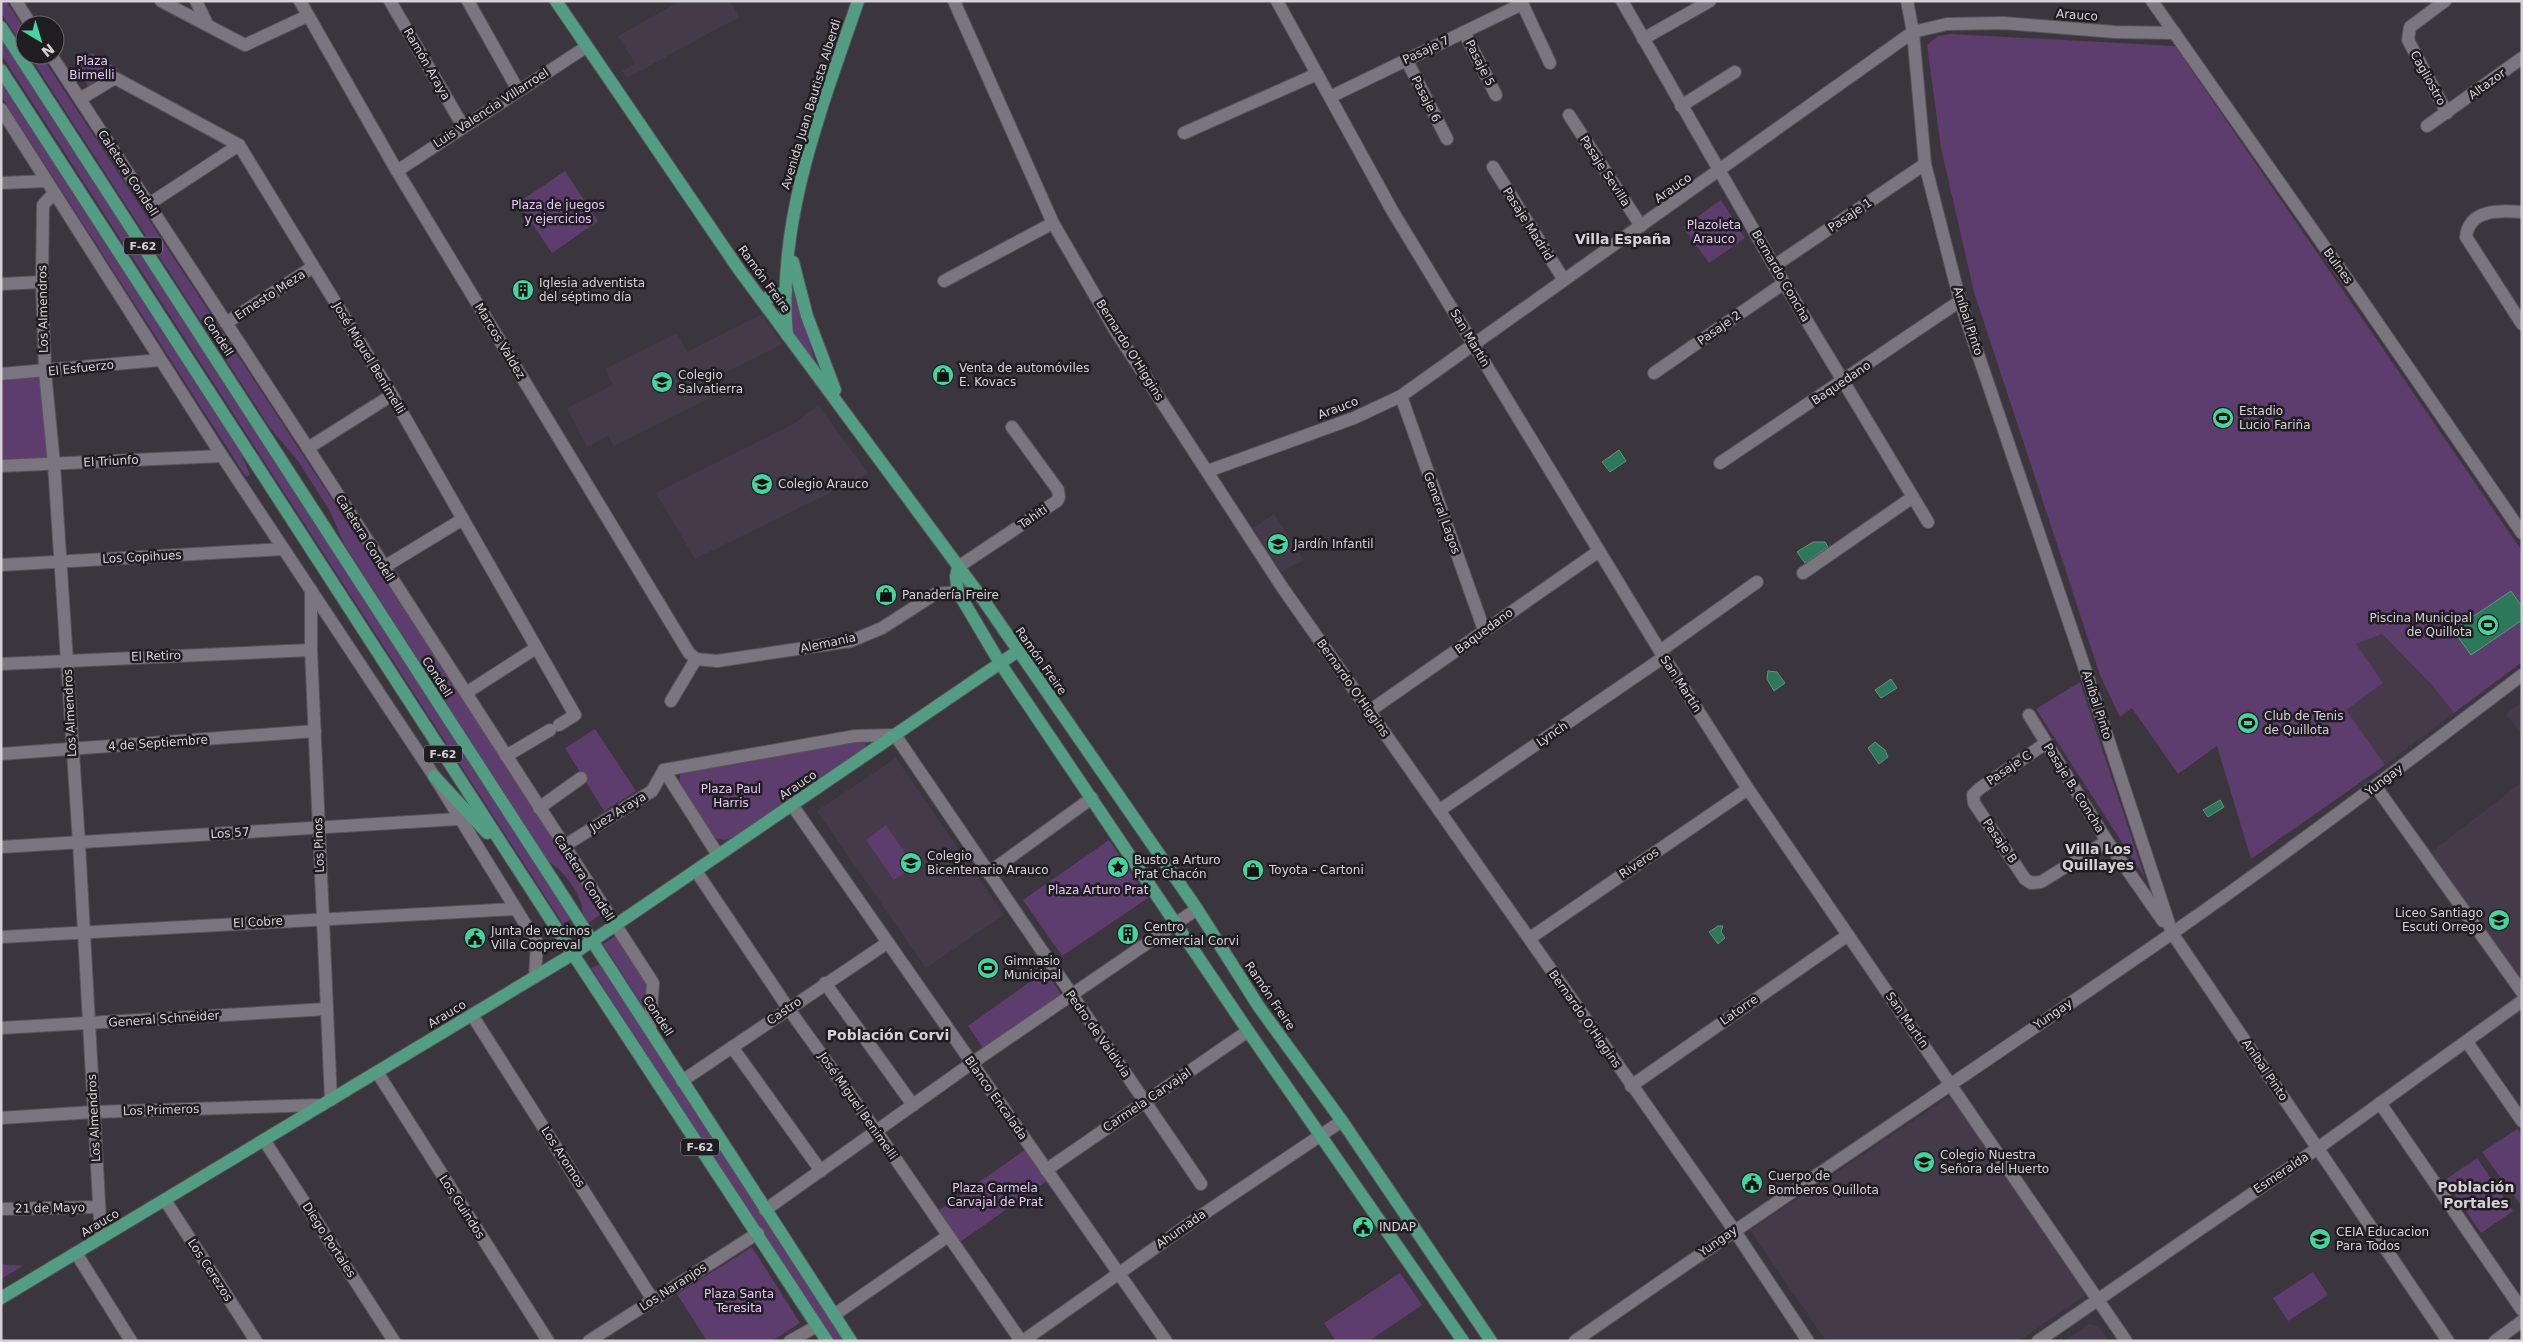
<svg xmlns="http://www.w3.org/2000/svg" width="2523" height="1342" font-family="'DejaVu Sans',sans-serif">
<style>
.built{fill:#443a49}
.green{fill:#5d3d6d}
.water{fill:#2d785a;stroke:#5f9380}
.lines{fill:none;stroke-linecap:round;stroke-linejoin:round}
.minor-casing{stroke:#58525a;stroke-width:14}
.major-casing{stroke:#58525a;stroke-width:14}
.minor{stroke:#7b757f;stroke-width:12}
.major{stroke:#529d84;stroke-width:12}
.labels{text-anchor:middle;stroke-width:5;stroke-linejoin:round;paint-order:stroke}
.shield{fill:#201d22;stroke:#9f9ba1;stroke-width:1}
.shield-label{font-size:11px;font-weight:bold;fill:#d5d1d7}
.street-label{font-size:12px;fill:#d5d1d7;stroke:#201d22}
.park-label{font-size:12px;fill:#e5c6f5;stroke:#201d22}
.poi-label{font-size:12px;fill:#d5d1d7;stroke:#201d22;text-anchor:start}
.neighbourhood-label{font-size:14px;font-weight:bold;fill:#d5d1d7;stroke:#201d22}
</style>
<rect width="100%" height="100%" fill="#3b353e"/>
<!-- built -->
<g class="built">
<polygon points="680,1 730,1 739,17 627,78 622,71 635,63 618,36"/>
<polygon points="762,314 782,344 711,380 718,394 614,446 608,436 587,447 567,408 613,385 605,369 677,333 687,352"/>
<polygon points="818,405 869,474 695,559 656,493 795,423"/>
<polygon points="1274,514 1304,560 1281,572 1253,528"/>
<polygon points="2382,634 2432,685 2454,713 2385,765 2345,710 2354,703 2356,644"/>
<polygon points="2522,702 2522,735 2506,714"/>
<polygon points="896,758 1004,915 926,968 817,811"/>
<polygon points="2522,782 2522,987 2430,853"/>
<polygon points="1952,1095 2086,1295 2019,1341 1826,1341 1750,1230"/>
<polygon points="2089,1324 2098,1326 2109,1341 2064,1341"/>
</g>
<!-- green -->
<g class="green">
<polygon points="1,1 6,1 25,30 25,49 1,13"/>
<polygon points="1951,34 2175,46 2522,551 2522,662 2454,713 2432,685 2382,634 2356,644 2383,683 2346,710 2385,765 2251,859 2217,746 2178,774 2132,708 2120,717 2100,675 1974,292 1941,148 1927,45 1938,36"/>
<polygon points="1,38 571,919 563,924 1,54"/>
<polygon points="92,53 119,69 88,86 74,63"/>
<path d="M29,55H41L603,913L588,923C580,911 584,909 579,898C574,885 561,869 549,862L344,544L330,511L298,461L270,428Z"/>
<polygon points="1,77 236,441 250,475 246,477 1,96"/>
<polygon points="565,171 598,221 552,253 518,203"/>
<polygon points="1721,200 1745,238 1709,263 1683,227"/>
<path d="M793,287L816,365C792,331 787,331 793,287Z"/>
<polygon points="44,376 51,458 1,461 1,378"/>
<polygon points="2080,682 2145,878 2036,709"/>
<polygon points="595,729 636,791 604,811 565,748"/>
<polygon points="863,739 866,744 865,748 735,836 725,840 715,838 680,783 680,775 684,768"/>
<polygon points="886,825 914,866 894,880 866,840"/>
<polygon points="1109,840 1148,898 1062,956 1023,900"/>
<polygon points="617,935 648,983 647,1012 603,944"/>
<polygon points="600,964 846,1341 833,1341 591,968"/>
<polygon points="1045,971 1061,994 983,1048 968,1026"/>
<polygon points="2517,1129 2522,1135 2520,1204 2482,1152"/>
<polygon points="1029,1147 1051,1178 960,1242 938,1211"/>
<polygon points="2477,1158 2513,1211 2481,1233 2445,1180"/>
<polygon points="752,1247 800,1323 772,1341 707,1341 677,1294"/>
<polygon points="1,1264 23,1266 1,1279"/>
<polygon points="2313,1272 2328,1295 2288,1321 2273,1298"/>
<polygon points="1400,1273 1422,1305 1369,1341 1336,1341 1324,1323"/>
</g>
<!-- water -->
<g class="water">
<polygon points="1619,450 1626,461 1610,472 1602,462"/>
<polygon points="1813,542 1825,542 1828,547 1805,563 1797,552"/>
<polygon points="2511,591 2522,607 2522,620 2471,655 2453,630"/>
<polygon points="1768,671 1777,672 1785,683 1774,691 1767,679"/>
<polygon points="1891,679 1897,688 1881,698 1875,690"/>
<polygon points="1875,742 1885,750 1888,757 1879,764 1868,748"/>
<polygon points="2220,800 2224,807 2208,817 2203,810"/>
<polygon points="1718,926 1723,926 1721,932 1725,938 1718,944 1709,932"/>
</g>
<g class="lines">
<!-- minor casing -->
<g class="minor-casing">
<g id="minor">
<polyline points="16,1 31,25"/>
<polyline points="161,1 245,45 307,16"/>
<polyline points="196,1 207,24"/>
<polyline points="300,1 397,171 689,653 696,659 717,661 851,641 882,628 935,594 958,592"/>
<polyline points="390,1 463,126"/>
<polyline points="468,1 518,90"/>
<polyline points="954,1 1053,223 1115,330 1282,587 1734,1230 1808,1341"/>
<polyline points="1277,1 1393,212 1660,651 1748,789 2126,1341"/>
<polyline points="1521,1 1550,63"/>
<polyline points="1622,1 1784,283 1928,522"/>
<polyline points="1907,1 1913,32 1925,164 1960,301 2088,678 2172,933 2448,1341"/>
<polyline points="2152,1 2357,293 2522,533"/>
<polyline points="2445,1 2410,27 2408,40 2447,113"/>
<polyline points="1464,32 1496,95"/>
<polyline points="1643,39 1710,1"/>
<polyline points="51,55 308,448 653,983 650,1028"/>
<polyline points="1406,59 1447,139"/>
<polyline points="1330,97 1522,4"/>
<polyline points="80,99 115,78 239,145 392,395 575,715 559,725"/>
<polyline points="1681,106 1735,72"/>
<polyline points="1,109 222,456 434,776 537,943 535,977"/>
<polyline points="1569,115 1641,226"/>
<polyline points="2427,126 2522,58"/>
<polyline points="1184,133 1317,74"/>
<polyline points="1493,167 1564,280"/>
<polyline points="397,171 586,47"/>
<polyline points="1,183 47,181"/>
<polyline points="54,193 43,205 42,282 45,372 54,464 79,843 101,1238"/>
<polyline points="149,204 239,145"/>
<path d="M2522,212C2500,210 2469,209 2466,237L2522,324"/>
<polyline points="1774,266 1925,164"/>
<polyline points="944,281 1053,223"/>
<polyline points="1,284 42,282"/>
<polyline points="226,323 313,267"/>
<polyline points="1654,373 1784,283"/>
<polyline points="1,374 160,360"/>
<polyline points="1401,396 1484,630"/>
<polyline points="308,448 392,395"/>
<polyline points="1720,463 1960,301"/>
<polyline points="1,466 222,456"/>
<polyline points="1208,471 1354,418 1401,396 1913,32 1947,24 2004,23 2115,32 2175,33"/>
<polyline points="1,565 283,549"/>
<polyline points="384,567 463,519"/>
<polyline points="958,567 1057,501 1059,497 1058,490 1012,427"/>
<polyline points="1803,573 1913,497"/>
<polyline points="311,590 311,650 331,1100"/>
<polyline points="1660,651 1757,582"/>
<polyline points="1,664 311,650"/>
<polyline points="466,693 536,648"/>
<polyline points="671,701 696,659"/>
<polyline points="1368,712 1599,551"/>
<polyline points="2029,715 2107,841 2163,921"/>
<polyline points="2046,743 1979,789 1973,795 1974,803 2025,879 2031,883 2041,882 2107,841"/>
<polyline points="1,754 315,731"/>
<polyline points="506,756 550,730"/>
<polyline points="664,770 855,736 895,735 1201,1184"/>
<polyline points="664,770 718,855"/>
<polyline points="2376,787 2522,992"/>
<polyline points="792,805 1166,1341"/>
<polyline points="539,808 581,778"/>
<polyline points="1440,810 1664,657"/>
<polyline points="564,846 652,791 664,770"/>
<polyline points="1,847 458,819"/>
<polyline points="696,871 788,1008 877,1132 1021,1341"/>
<polyline points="988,873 1092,798"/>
<polyline points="1,937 515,909"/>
<polyline points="1530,938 1748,789"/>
<polyline points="825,983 913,1105"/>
<polyline points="472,1015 653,1300"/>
<polyline points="1,1028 327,1009"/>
<polyline points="2467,1042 2522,1121"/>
<polyline points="732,1047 821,1171"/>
<polyline points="377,1072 548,1341"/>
<polyline points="682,1081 887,943"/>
<polyline points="1631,1086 1848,935"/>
<polyline points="2380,1103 2522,1310"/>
<polyline points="1,1118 93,1112 322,1105"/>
<polyline points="264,1140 394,1341"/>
<polyline points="1046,1170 1248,1031"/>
<polyline points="165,1200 256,1341"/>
<polyline points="1,1209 99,1207"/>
<polyline points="765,1210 972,1063 1197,909"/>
<polyline points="76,1253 131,1341"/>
<polyline points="834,1315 948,1236"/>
<polyline points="589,1341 758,1233"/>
<polyline points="790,1341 817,1326"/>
<polyline points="1023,1341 1196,1219 1342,1121"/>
<path d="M1575,1341C1773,1203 1973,1071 2171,934C2290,851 2406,763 2522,675"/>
<polyline points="2038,1341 2318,1148 2522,1001"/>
<polyline points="2495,1341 2522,1321"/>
</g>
</g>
<!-- major casing -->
<g class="major-casing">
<g id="major">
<polyline points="556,1 740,271 984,601 1197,909 1259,1007 1342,1121 1491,1341"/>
<polyline points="1,27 851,1341"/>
<polyline points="1,70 573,954 827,1341"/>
<polyline points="793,262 807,316 835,390"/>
<polyline points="761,299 774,297 786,291"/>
<path d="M787,335C776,221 822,107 858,1"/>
<polyline points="958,567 956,577 958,592 1000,663 1248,1031 1463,1341"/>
<polyline points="434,776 487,833"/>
<polyline points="1,1298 573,954 1018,651"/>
</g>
</g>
<!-- minor -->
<use href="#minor" class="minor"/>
<!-- major -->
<use href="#major" class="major"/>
</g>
<!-- icons -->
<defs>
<g id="building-disc" transform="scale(1.125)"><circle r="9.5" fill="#46d49e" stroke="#201d22"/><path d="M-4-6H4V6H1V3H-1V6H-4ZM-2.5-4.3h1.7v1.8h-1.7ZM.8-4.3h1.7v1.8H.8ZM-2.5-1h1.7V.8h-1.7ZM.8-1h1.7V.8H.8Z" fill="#111"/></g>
<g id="shop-disc" transform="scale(1.125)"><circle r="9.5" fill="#46d49e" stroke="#201d22"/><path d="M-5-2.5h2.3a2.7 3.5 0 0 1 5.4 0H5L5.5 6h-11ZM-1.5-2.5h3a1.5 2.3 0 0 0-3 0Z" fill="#111"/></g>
<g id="school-disc" transform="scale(1.125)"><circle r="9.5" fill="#46d49e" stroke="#201d22"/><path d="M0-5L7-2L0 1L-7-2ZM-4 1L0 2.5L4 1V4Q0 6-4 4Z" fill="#111"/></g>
<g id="stadium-disc" transform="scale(1.125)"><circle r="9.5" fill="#46d49e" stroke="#201d22"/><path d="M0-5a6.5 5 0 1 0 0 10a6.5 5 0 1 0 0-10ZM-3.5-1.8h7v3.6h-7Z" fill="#111"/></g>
<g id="sight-disc" transform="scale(1.125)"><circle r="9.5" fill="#46d49e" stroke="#201d22"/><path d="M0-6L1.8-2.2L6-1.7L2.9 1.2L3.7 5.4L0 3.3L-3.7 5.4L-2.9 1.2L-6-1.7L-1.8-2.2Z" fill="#111"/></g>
<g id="civic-disc" transform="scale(1.125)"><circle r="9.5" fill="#46d49e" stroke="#201d22"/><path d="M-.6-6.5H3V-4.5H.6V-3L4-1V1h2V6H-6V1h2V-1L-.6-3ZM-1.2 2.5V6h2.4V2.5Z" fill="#111"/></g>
</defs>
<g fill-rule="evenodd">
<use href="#building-disc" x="523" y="290"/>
<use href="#shop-disc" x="943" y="375"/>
<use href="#school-disc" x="662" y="382"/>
<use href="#stadium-disc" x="2223" y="418"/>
<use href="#school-disc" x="762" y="484"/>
<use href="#school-disc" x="1278" y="544"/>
<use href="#shop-disc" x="886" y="595"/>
<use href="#stadium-disc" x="2488" y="625"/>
<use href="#stadium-disc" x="2248" y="723"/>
<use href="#school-disc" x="911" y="863"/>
<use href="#sight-disc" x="1118" y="867"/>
<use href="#shop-disc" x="1253" y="870"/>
<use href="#school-disc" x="2499" y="920"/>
<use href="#building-disc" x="1128" y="934"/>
<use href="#civic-disc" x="475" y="938"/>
<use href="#stadium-disc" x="988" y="968"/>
<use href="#school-disc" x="1924" y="1162"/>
<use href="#civic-disc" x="1752" y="1183"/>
<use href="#civic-disc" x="1363" y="1227"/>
<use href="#school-disc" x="2320" y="1239"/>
</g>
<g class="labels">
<!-- shield labels -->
<g class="shield">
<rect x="124" y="237.5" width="38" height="17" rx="4"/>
<rect x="424" y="745.5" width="38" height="17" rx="4"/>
<rect x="681" y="1138.5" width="38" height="17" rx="4"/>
</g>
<g class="shield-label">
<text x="143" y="250">F-62</text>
<text x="443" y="758">F-62</text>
<text x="700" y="1151">F-62</text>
</g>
<!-- street labels -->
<g class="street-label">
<text transform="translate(2077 15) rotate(4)" y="4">Arauco</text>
<text transform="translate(1426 50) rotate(-25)" y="4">Pasaje 7</text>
<text transform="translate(1480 63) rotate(63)" y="4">Pasaje 5</text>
<text transform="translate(427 64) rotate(60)" y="4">Ramón Araya</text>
<text transform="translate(2428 78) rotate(61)" y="4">Cagliostro</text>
<text transform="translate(2487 84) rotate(-36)" y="4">Altazor</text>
<text transform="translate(1426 99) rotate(63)" y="4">Pasaje 6</text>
<text transform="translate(811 104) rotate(-73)" y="4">Avenida Juan Bautista Alberdi</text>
<text transform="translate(491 108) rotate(-33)" y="4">Luis Valencia Villarroel</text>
<text transform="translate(1605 171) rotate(57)" y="4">Pasaje Sevilla</text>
<text transform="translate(128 173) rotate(57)" y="4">Caletera Condell</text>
<text transform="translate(1673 188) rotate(-35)" y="4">Arauco</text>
<text transform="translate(1850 215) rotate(-34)" y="4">Pasaje 1</text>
<text transform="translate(1528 224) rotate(58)" y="4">Pasaje Madrid</text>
<text transform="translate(2338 266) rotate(54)" y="4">Bulnes</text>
<text transform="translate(1781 276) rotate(60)" y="4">Bernardo Concha</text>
<text transform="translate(764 279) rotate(54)" y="4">Ramón Freire</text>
<text transform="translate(270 295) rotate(-33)" y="4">Ernesto Meza</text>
<text transform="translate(43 309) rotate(-91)" y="4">Los Almendros</text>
<text transform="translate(1968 321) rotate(72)" y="4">Aníbal Pinto</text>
<text transform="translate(1719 328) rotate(-35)" y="4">Pasaje 2</text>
<text transform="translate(218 336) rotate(57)" y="4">Condell</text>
<text transform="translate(1470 338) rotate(59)" y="4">San Martín</text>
<text transform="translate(500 341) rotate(59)" y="4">Marcos Valdez</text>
<text transform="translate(1130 350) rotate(58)" y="4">Bernardo O'Higgins</text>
<text transform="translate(369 358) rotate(59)" y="4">José Miguel Benimelli</text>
<text transform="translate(81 368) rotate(-6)" y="4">El Esfuerzo</text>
<text transform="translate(1841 383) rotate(-34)" y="4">Baquedano</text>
<text transform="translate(1338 408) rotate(-21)" y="4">Arauco</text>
<text transform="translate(111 461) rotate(-3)" y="4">El Triunfo</text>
<text transform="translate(1442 513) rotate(70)" y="4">General Lagos</text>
<text transform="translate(1033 517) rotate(-34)" y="4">Tahiti</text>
<text transform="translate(365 538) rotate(58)" y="4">Caletera Condell</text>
<text transform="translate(142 557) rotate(-3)" y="4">Los Copihues</text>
<text transform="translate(1484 631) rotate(-36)" y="4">Baquedano</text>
<text transform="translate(828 643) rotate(-12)" y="4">Alemania</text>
<text transform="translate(156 656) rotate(-2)" y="4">El Retiro</text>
<text transform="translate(1041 661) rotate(55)" y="4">Ramón Freire</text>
<text transform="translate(437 677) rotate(57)" y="4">Condell</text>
<text transform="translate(1681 684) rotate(57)" y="4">San Martín</text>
<text transform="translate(1353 688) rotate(55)" y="4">Bernardo O'Higgins</text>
<text transform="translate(2097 705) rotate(72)" y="4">Aníbal Pinto</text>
<text transform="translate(70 713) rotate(-93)" y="4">Los Almendros</text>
<text transform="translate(1552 734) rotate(-34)" y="4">Lynch</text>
<text transform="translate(158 743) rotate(-4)" y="4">4 de Septiembre</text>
<text transform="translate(2009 768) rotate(-34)" y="4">Pasaje C</text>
<text transform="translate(2384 780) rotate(-37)" y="4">Yungay</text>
<text transform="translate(798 785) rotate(-34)" y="4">Arauco</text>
<text transform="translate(2074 788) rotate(58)" y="4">Pasaje B. Concha</text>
<text transform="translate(618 812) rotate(-32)" y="4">Juez Araya</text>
<text transform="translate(230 833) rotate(-4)" y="4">Los 57</text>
<text transform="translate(2000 841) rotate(56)" y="4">Pasaje B</text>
<text transform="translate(319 845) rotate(-92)" y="4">Los Pinos</text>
<text transform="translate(1639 863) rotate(-34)" y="4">Riveros</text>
<text transform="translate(584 878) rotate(57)" y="4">Caletera Condell</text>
<text transform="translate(258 922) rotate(-3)" y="4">El Cobre</text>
<text transform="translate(1270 996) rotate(56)" y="4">Ramón Freire</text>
<text transform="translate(1739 1010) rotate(-35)" y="4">Latorre</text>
<text transform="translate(784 1011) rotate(-34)" y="4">Castro</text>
<text transform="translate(447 1014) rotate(-31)" y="4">Arauco</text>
<text transform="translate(2053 1014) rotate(-34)" y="4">Yungay</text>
<text transform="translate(658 1016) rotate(57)" y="4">Condell</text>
<text transform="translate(164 1019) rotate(-4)" y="4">General Schneider</text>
<text transform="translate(1585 1019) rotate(55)" y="4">Bernardo O'Higgins</text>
<text transform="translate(1907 1020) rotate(55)" y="4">San Martín</text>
<text transform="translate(1098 1034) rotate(55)" y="4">Pedro de Valdivia</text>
<text transform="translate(2265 1070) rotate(56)" y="4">Aníbal Pinto</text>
<text transform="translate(996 1098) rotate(55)" y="4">Blanco Encalada</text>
<text transform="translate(1147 1100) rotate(-34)" y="4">Carmela Carvajal</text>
<text transform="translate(858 1106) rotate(55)" y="4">José Miguel Benimelli</text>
<text transform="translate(161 1110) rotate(-2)" y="4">Los Primeros</text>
<text transform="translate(94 1118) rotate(-93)" y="4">Los Almendros</text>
<text transform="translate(563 1157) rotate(57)" y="4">Los Aromos</text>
<text transform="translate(2281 1173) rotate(-34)" y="4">Esmeralda</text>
<text transform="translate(462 1207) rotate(57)" y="4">Los Guindos</text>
<text transform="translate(50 1208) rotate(-1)" y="4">21 de Mayo</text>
<text transform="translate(100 1223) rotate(-31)" y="4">Arauco</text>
<text transform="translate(1181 1229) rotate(-35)" y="4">Ahumada</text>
<text transform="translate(329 1240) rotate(57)" y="4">Diego Portales</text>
<text transform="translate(1718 1241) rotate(-35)" y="4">Yungay</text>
<text transform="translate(210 1270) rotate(57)" y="4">Los Cerezos</text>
<text transform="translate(673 1287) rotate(-33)" y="4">Los Naranjos</text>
</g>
<!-- park labels -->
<g class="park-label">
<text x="92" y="65">Plaza<tspan x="92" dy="14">Birmelli</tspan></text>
<text x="558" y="209">Plaza de juegos<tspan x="558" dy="14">y ejercicios</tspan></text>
<text x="1714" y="229">Plazoleta<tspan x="1714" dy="14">Arauco</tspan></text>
<text x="731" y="793">Plaza Paul<tspan x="731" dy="14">Harris</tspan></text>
<text x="1098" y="894">Plaza Arturo Prat</text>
<text x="995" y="1192">Plaza Carmela<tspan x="995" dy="14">Carvajal de Prat</tspan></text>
<text x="739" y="1298">Plaza Santa<tspan x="739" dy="14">Teresita</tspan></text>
</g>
<!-- poi labels -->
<g class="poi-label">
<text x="539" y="287">Iglesia adventista<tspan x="539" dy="14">del séptimo día</tspan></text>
<text x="959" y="372">Venta de automóviles<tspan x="959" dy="14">E. Kovacs</tspan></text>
<text x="678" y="379">Colegio<tspan x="678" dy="14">Salvatierra</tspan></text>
<text x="2239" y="415">Estadio<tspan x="2239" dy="14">Lucio Fariña</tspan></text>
<text x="778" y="488">Colegio Arauco</text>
<text x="1294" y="548">Jardín Infantil</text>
<text x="902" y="599">Panadería Freire</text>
<text x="2472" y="622" text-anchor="end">Piscina Municipal<tspan x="2472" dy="14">de Quillota</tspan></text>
<text x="2264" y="720">Club de Tenis<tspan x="2264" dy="14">de Quillota</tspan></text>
<text x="927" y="860">Colegio<tspan x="927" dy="14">Bicentenario Arauco</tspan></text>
<text x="1134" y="864">Busto a Arturo<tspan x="1134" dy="14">Prat Chacón</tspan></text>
<text x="1269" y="874">Toyota - Cartoni</text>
<text x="2483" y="917" text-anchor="end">Liceo Santiago<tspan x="2483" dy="14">Escuti Orrego</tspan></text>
<text x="1144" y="931">Centro<tspan x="1144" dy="14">Comercial Corvi</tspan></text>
<text x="491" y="935">Junta de vecinos<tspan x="491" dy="14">Villa Coopreval</tspan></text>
<text x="1004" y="965">Gimnasio<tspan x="1004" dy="14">Municipal</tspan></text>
<text x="1940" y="1159">Colegio Nuestra<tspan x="1940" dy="14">Señora del Huerto</tspan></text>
<text x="1768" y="1180">Cuerpo de<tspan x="1768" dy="14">Bomberos Quillota</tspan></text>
<text x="1379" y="1231">INDAP</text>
<text x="2336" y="1236">CEIA Educacion<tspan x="2336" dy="14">Para Todos</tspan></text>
</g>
<!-- neighbourhood labels -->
<g class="neighbourhood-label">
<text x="1623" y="244">Villa España</text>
<text x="2098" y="854">Villa Los<tspan x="2098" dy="16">Quillayes</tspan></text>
<text x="888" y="1040">Población Corvi</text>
<text x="2476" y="1192">Población<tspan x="2476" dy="16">Portales</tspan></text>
</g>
</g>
<!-- border -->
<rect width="2523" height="1342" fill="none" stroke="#d5d1d7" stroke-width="5"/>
<!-- north arrow -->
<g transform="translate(40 40) rotate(142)"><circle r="24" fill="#201d22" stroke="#68656a"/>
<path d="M0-4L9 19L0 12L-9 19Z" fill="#46d49e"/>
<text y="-8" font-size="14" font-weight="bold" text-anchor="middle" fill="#d5d1d7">N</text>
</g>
</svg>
